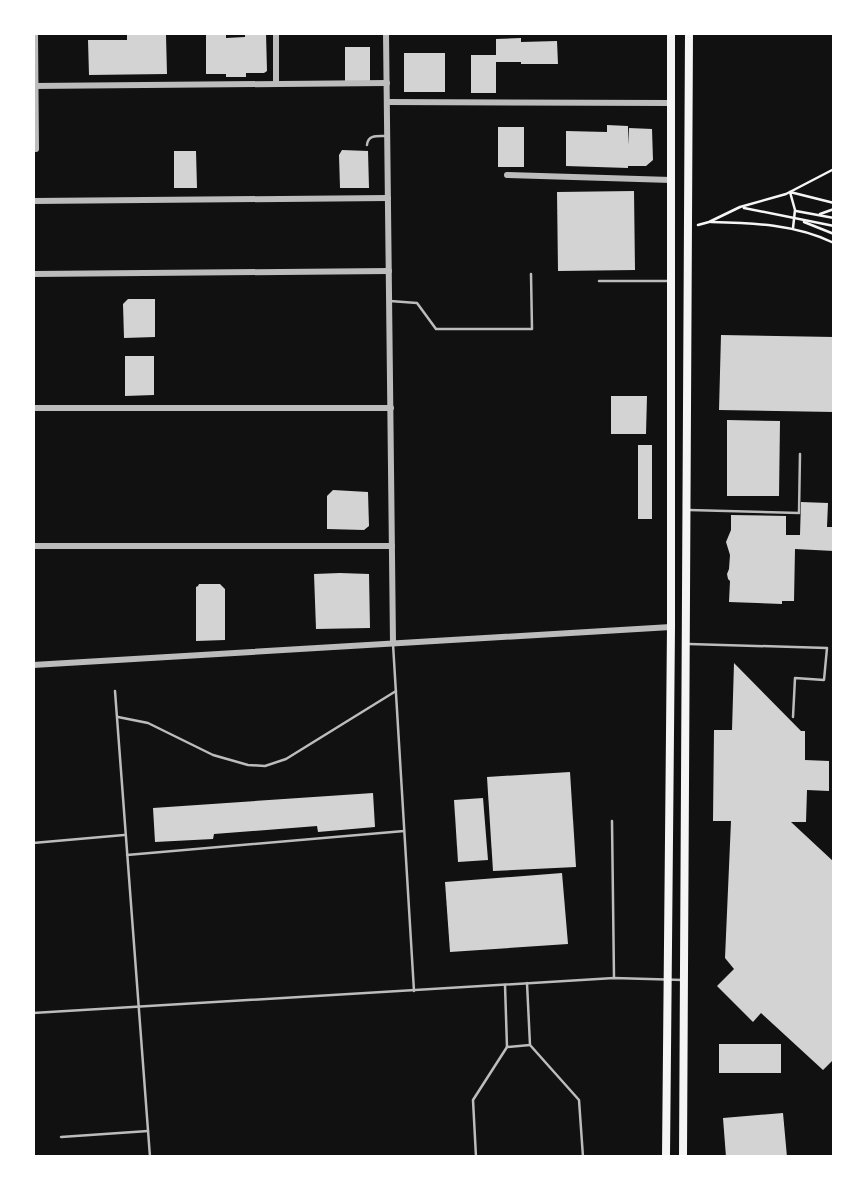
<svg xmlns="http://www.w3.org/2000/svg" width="867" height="1190" font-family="'Archivo Narrow',sans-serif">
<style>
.building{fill:#d3d3d3}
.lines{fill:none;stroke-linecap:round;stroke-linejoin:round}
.path{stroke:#f5f5f5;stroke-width:2.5}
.service{stroke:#bcbcbc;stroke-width:2.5}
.minor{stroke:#bcbcbc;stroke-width:6}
.secondary{stroke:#f5f5f5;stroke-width:8}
</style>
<rect width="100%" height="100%" fill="#111"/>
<!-- building -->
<g class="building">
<polygon points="206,33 226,33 226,38 245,37 245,33 266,33 267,71 264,73 246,73 246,77 226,77 226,74 206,74"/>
<polygon points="127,35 166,35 167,74 89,75 88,40 127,40"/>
<polygon points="521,38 521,42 557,41 558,64 521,64 521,62 496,62 496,93 471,93 471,55 496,55 496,39"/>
<rect x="345" y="47" width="25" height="34"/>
<rect x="404" y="53" width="41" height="39"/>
<polygon points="607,125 628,126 628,145 629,128 652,129 653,160 646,166 628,166 628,168 566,166 566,131 607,132"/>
<rect x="498" y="127" width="26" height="40"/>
<polygon points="342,150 368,151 369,188 340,188 339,155"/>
<polygon points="174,151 196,151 197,188 174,188"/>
<polygon points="634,191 635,270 558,271 557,192"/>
<polygon points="128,299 155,299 155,337 124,338 123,304"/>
<polygon points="721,335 834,337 834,412 719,410"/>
<polygon points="125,356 154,356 154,395 125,396"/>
<polygon points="611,396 647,396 646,434 611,434"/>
<polygon points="727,420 780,421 779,496 727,496"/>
<rect x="638" y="445" width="14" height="74"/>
<polygon points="333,490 368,492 369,526 364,530 327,529 327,496"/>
<polygon points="801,502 828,503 827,527 834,527 834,551 795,549 794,601 782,601 782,604 729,602 730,581 728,579 727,574 729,569 730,555 726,542 731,530 731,515 786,516 786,535 800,535"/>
<polygon points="340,573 369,574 370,628 316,629 314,574"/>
<polygon points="199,584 220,584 225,589 225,640 196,641 196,587 198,586"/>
<polygon points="734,663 801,731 805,731 805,760 829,761 829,791 807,790 806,822 791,822 834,862 834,1059 823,1070 761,1013 753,1022 717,986 734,969 725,958 731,821 713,821 714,730 732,730"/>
<polygon points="570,772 576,867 493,871 487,777"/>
<polygon points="373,793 375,827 318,832 317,826 214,834 213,839 155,842 153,808"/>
<polygon points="483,798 488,860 458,862 454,800"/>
<polygon points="562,873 568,944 450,952 445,882"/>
<rect x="719" y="1044" width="62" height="29"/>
<polygon points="783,1113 787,1157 726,1157 723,1118"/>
</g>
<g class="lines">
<!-- path -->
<g class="path">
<polyline points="744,208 834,226"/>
<polyline points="796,211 834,218"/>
<polyline points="820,214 834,209"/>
<path d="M711,222C753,223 795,224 834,243"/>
<polyline points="804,222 834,234"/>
<polyline points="698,225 709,222 740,207 786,194 834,169"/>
<polyline points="793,228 795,210 790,192 834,203"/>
</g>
<!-- service -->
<g class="service">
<path d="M367,145C368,134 378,136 388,136"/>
<polyline points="599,281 669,281"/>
<polyline points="390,301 417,303 436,329 532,329 531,274"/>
<polyline points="689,510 799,513 800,454"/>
<polyline points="393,644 414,991"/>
<polyline points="689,644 827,648 824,680 795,678 793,717"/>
<polyline points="115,691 150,1157"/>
<polyline points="118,717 148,723 213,755 248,765 265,766 286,759 396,691"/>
<polyline points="612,821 614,978"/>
<polyline points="33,843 124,835"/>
<polyline points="127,855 404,831"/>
<polyline points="527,983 530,1045 579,1100 583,1157"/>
<polyline points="33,1013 614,978 683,980"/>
<polyline points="507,1047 530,1045"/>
<polyline points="61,1137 148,1131"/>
<polyline points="476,1157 473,1100 507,1047 505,985"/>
</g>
<!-- minor -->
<g class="minor">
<polyline points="35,33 36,149"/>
<polyline points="276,33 276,84"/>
<polyline points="386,33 393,643"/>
<polyline points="33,86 387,83"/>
<polyline points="387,102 671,103"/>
<polyline points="507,175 671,180"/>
<polyline points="33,201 388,198"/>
<polyline points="33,274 389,271"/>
<polyline points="33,408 391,408"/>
<polyline points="33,546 392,546"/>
<polyline points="33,665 671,627"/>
</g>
<!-- secondary -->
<g class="secondary">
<polyline points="666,1157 671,627 671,33"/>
<polyline points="683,1157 689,33"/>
</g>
</g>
<!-- border -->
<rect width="867" height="1190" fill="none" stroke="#ffffff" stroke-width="70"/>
</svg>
